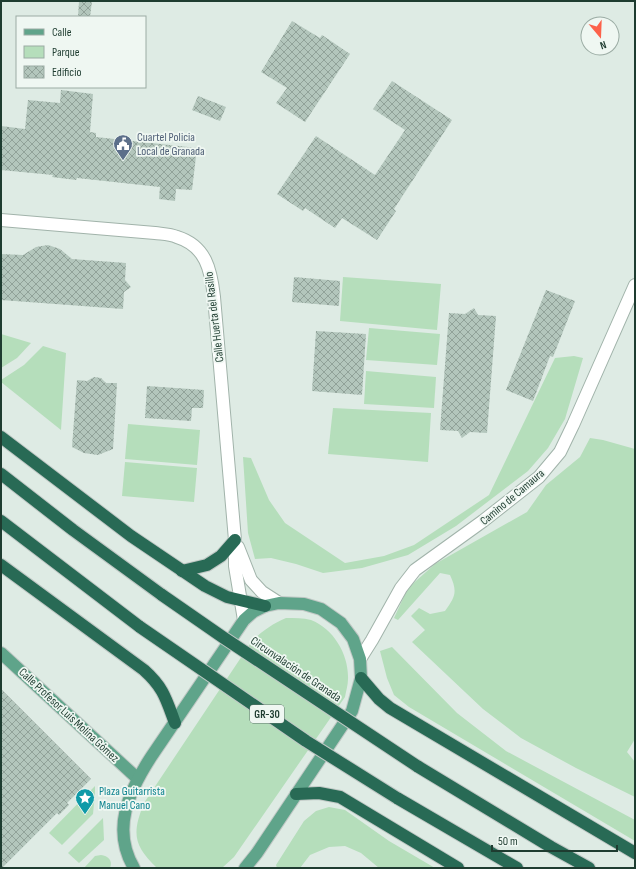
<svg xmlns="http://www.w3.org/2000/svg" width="636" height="869" font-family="'Sofia Sans Condensed',sans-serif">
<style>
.green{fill:#b5debb}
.building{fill:url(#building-cross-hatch)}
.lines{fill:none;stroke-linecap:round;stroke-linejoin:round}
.minor-casing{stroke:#a1b3aa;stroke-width:14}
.major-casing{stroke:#c0c8c5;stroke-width:14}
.highway-casing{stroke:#c0c8c5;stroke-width:14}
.minor{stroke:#fff;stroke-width:12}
.major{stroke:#5fa48a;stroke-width:12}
.highway{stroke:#286a55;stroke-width:12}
.highway-bridge-casing{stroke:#c0c8c5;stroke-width:14;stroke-linecap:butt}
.highway-bridge{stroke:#286a55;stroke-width:12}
.labels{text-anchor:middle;stroke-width:3.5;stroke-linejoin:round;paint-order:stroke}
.shield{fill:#eff7f2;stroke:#5d746a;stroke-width:1}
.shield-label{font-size:11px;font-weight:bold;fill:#1e3c30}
.service-label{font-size:12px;fill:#4e5e75;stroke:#eff7f2;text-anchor:start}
.street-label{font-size:12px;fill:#1e3c30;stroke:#eff7f2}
.culture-label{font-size:12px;fill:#0d838f;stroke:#eff7f2;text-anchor:start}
</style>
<defs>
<pattern id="building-cross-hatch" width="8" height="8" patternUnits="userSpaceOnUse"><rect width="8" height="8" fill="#b3c6bc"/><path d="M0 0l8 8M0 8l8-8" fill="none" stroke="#91a299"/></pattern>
</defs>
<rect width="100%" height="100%" fill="#deebe4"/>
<!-- green -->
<g class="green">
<polygon points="343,277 441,284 437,330 340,321"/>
<polygon points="369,328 440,334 437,365 366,360"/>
<polygon points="1,334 31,343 17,358 1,368"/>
<polygon points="43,346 66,353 61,430 1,382 1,380 24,365"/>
<polygon points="574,356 583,358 565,419 548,448 528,471 456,526 408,555 362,568 323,573 296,564 271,558 255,559 248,533 243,457 251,458 269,500 285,523 345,563 384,556 414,545 489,495 555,358"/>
<polygon points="366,371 436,377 434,408 364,404"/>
<polygon points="333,408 431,413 428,462 328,454"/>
<polygon points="128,424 200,430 197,465 125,459"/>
<path d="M590,438L603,440L635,449V739L627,752L635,762V797L576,768L521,738L483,709L412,642L425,630L411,616L419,608L430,614L445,611C455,597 458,592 450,575L440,573L398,620L394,618L408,588L435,564L527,512L546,485L580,457Z"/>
<polygon points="125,462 197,468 194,502 122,496"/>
<path d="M286,618C295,618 303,618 311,620C334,629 349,655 348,679C348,685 346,691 345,697L234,857L222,868H157C133,845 132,833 144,803L250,644C260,632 272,624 286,618Z"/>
<polygon points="392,647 457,713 506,751 635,820 635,841 409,707 394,695 387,678 380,651"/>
<polygon points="95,786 95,793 93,814 62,845 49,833"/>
<polygon points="329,807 345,810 389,841 435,868 379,868 361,853 345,846 329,847 310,855 300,868 277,868 276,865 304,821 316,811"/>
<polygon points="103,818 104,840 79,863 68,853"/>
<path d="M101,855C108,856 113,860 110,868H84L95,856Z"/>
</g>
<!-- building -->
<g class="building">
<polygon points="79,1 92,1 90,17 78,17"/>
<polygon points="292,21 320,38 322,35 350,54 305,122 276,103 287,88 261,72"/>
<polygon points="392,81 452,120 394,209 396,211 377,240 342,218 335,228 305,208 303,211 277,194 316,136 375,175 405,130 373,109"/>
<polygon points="61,90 93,94 90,132 96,133 96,137 197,148 192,190 176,189 175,201 159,199 160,187 77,178 76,180 52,177 53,175 1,170 1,126 25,129 28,100 60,103"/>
<polygon points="198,96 226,107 220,121 192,110"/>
<polygon points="48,245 60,249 72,259 126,263 125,280 131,287 124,292 123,309 1,300 1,254 23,255 36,247"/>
<polygon points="294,277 340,281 339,306 292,302"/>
<polygon points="546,290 575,301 553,357 550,356 533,401 506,390"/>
<polygon points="474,308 478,315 496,316 487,433 470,432 462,438 458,431 440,430 449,313 465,314"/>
<polygon points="316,331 366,334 362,395 312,391"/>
<polygon points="94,377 101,378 106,383 117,383 113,449 98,455 84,453 72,447 77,380 87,381"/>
<polygon points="147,386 204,390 203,408 192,408 191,421 145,418"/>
<polygon points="1,689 91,779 67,803 69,805 59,815 57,813 2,868 1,868"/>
</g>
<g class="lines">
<!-- minor casing -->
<g class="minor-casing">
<g id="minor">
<path d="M1,220L155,233C162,234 170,234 177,237C206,246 211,270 214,297L235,540V566L244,620"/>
<polyline points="238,547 251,580 262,592 279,603"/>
<polyline points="360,659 372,640 401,588 415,570 483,521 539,477 560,452 573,425 635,285"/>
</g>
</g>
<!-- major casing -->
<g class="major-casing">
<g id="major">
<polyline points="1,653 137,778"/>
<path d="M134,868C111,829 129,791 151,757L244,620L253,612L265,606L279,603L304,604L321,609L341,623L353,639L360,659L361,678L352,711L257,853L245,868"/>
</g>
</g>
<!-- highway casing -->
<g class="highway-casing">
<g id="highway">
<polyline points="1,437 131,536 205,586 227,597 265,606"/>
<polyline points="1,474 73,530 162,595"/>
<polyline points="1,521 140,627"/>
<path d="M1,565L144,670C164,688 166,699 175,723"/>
<polyline points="182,571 207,565 221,556 235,540"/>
<polyline points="361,678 379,699 390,708 635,853"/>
<polyline points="417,766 551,847 589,868"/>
<polyline points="296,794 319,793 340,797 458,868"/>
<polyline points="397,798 517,868"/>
</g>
</g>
<!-- minor -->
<use href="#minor" class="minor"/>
<!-- major -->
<use href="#major" class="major"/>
<!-- highway -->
<use href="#highway" class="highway"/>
<!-- highway-bridge casing -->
<g class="highway-bridge-casing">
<g id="highway-bridge">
<polyline points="162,595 224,638 417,766"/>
<polyline points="140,627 306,741 397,798"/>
</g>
</g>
<!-- highway-bridge -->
<use href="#highway-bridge" class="highway-bridge"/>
</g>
<!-- icons -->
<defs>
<g id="civic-pin" transform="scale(1)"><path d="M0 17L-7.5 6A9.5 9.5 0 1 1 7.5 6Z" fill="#5c6f8a" stroke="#eff7f2"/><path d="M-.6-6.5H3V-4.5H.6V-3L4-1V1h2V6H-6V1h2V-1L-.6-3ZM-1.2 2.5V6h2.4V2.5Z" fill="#fff"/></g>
<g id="sight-pin" transform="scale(1)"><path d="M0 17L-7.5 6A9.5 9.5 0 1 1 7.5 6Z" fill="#0f9aa8" stroke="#eff7f2"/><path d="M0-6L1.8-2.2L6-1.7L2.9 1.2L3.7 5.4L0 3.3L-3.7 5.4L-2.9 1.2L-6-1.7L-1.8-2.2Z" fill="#fff"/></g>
</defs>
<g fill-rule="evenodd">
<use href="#civic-pin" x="123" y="144"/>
<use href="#sight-pin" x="85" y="798"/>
</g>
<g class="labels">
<!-- shield labels -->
<rect class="shield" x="250" y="705" width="34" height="18" rx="3"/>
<g class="shield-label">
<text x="267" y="718">GR-30</text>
</g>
<!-- service labels -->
<g class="service-label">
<text x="137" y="141">Cuartel Policia<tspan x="137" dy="14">Local de Granada</tspan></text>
</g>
<!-- street labels -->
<g class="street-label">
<text transform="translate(214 317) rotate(-97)" y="4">Calle Huerta del Rasillo</text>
<text transform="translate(512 497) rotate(-40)" y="4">Camino de Camaura</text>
<text transform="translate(296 669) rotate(34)" y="4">Circunvalación de Granada</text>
<text transform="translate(69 715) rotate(43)" y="4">Calle Profesor Luis Molina Gómez</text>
</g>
<!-- culture labels -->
<g class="culture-label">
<text x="99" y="795">Plaza Guitarrista<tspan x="99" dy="14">Manuel Cano</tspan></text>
</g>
</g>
<!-- border -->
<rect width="636" height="869" fill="none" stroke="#1e3c30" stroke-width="4"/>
<!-- legend -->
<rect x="16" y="16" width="130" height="72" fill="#eff7f2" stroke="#9baca4"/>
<rect x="24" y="29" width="20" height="6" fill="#5fa48a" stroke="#9baca4"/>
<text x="52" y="36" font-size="12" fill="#1e3c30">Calle</text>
<rect x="24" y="46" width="20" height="12" fill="#b5debb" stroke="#9baca4"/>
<text x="52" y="56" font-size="12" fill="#1e3c30">Parque</text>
<rect x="24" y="66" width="20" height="12" fill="url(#building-cross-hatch)" stroke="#9baca4"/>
<text x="52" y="76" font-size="12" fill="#1e3c30">Edificio</text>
<!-- north arrow -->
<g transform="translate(600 36) rotate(161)"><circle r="19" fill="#eff7f2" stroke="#9baca4"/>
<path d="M0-3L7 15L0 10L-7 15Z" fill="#fc624b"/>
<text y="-6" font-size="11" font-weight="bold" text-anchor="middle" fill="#1e3c30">N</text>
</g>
<!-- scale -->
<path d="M492 845v6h125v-6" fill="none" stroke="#1e3c30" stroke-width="2"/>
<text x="498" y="845" font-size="12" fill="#1e3c30" stroke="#eff7f2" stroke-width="3" paint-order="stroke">50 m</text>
</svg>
